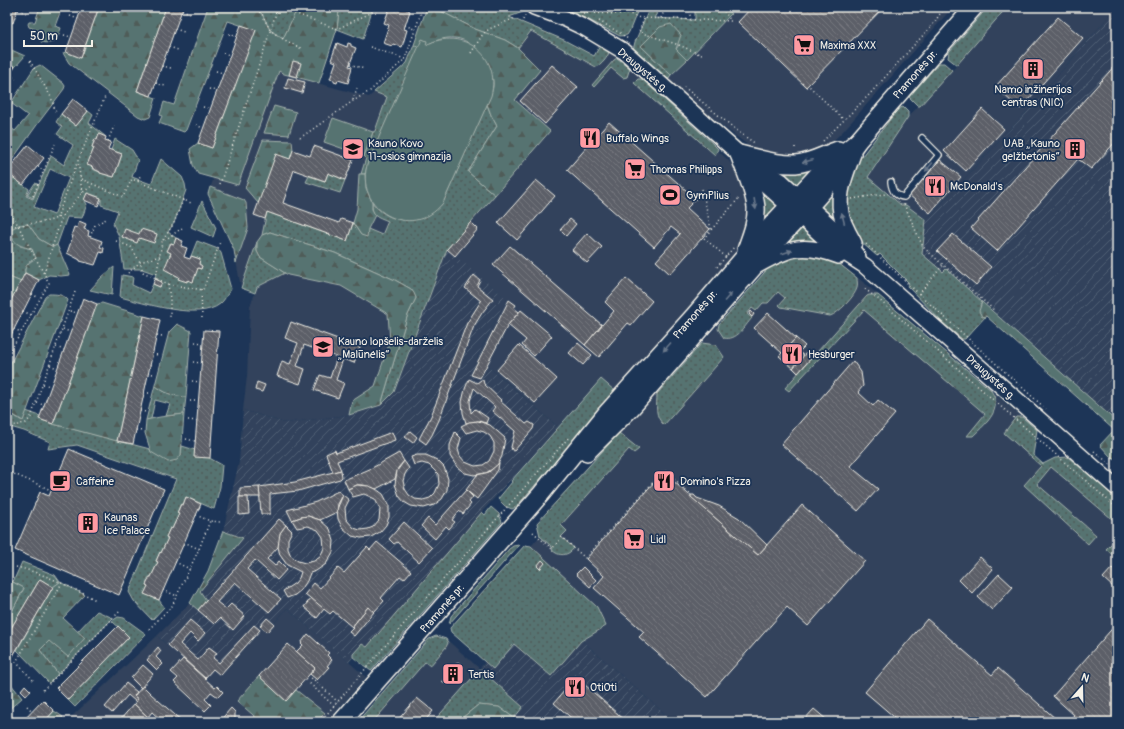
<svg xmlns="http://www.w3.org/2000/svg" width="1124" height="729" font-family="Pangolin,sans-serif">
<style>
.built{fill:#30425c}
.industrial{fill:url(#industrial-furrows)}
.grass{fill:url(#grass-dots);stroke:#a5b2ac;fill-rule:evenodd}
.forest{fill:url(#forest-firs);stroke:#a5b2ac}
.park{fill:url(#park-crowns);stroke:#a5b2ac}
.pitch{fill:#567371;stroke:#a5b2ac}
.building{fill:url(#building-back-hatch);stroke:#f4f1e8}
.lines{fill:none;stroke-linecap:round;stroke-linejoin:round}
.service-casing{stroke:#f4f1e8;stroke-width:8}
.secondary-casing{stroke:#f4f1e8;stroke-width:18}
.primary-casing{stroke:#f4f1e8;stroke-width:20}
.path{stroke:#f4f1e8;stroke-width:1.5;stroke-dasharray:1 3;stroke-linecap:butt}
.service{stroke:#1d3557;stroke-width:5.5}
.secondary{stroke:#1d3557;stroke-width:15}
.primary{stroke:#1d3557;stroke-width:17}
.oneway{fill:#68778a}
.labels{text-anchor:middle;stroke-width:3.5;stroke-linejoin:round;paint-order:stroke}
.poi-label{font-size:11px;fill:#f4f1e8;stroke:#1d3557;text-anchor:start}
.street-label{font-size:11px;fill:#f4f1e8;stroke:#1d3557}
</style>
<defs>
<pattern id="industrial-furrows" width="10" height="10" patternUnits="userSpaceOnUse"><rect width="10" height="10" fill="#30425c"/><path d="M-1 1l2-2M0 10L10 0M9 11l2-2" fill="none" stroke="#4f5e73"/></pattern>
<pattern id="grass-dots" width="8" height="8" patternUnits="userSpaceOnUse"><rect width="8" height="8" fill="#567371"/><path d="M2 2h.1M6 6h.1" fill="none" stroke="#4f5b59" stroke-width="1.8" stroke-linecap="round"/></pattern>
<pattern id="forest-firs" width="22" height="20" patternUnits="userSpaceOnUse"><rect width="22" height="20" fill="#567371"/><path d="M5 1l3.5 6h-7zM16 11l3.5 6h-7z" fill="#4f5b59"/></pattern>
<pattern id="park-crowns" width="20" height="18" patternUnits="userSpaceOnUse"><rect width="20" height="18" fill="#567371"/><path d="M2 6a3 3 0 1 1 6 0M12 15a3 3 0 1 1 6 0" fill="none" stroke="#4f5b59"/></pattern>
<pattern id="building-back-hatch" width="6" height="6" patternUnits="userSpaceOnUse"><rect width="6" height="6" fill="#5c5f67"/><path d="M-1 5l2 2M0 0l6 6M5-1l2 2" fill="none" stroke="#74767d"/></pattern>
</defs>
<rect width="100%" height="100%" fill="#1d3557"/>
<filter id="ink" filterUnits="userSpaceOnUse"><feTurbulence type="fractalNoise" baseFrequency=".025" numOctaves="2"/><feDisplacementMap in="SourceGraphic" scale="8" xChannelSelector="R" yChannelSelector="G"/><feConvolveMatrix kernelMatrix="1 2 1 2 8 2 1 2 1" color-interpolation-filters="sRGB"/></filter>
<g filter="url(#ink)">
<!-- built -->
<g class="built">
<polygon points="427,7 481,7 534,27 580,48 594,56 600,46 630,68 667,100 733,165 746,183 751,201 746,236 736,256 626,382 615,391 601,379 558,427 477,357 505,298 447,250 416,298 381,405 349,415 285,423 243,410 247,376 250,306 255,293 241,288 234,250 208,194 257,57 284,74 369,97 407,63"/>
<polygon points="738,7 953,7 845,129 827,147 807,158 758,153 716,121 668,79"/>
<polygon points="1007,7 1117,7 1021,118 926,220 906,205 901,205 868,177 908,117 957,65"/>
<polygon points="840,263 904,316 1037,430 1033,455 1043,464 1055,458 1068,457 1117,499 1117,722 674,722 581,640 606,626 531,546 540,536 537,523 540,519 615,436 657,394 771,265"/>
<polygon points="287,608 366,677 327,722 66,722 157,636 205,678 213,669 262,628 267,632"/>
<polygon points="436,636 446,639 480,669 433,722 357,722 429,639"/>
</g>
<!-- industrial -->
<g class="industrial">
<polygon points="1117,7 1117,422 946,269 943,272 922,254 926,220 1021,118"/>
<polygon points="447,249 506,298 477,357 558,427 482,512 367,648 362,644 353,654 353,657 349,663 287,608 267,632 262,628 220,675 213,670 205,678 157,636 190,603 208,571 223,531 239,462 243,410 285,423 349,415 381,405 394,392"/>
<polygon points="581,640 674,722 433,722 485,662 493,669 514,644 551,675"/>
</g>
<!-- grass -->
<g class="grass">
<polygon points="253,7 360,7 363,8 364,7 373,7 363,39 337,29 339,10 295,14 283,39 270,30 262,14"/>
<path d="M433,7H510L523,12L509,17L564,40L594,56L600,46L609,52C608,57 601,66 596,67L531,31L518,48L505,40L475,29Z"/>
<polygon points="558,7 639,7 629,32 627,35 620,36 589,20"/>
<polygon points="650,7 661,7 654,18 695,20 695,7 725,7 731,14 687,60 676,49 679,45 641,46 671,75 668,79 633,50 635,42"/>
<polygon points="988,7 1007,7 957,65 948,58 949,52"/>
<polygon points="414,45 419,48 368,162 365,174 361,174 366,158 364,156 373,132 375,131 387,97 374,92 407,63"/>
<polygon points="617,58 630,68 627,77 623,78 611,68 594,87 592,85 614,60"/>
<polygon points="939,63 944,63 952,70 920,106 918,106 909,97"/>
<polygon points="638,79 642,79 713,144 718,149 715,155 634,83"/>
<path d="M487,104L491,115L497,126L468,172L495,195L447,249L394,392L381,405L407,317L416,298L411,289L395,280L335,253L270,232L262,235L267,212L347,241L353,223L361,235L368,229L382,235L388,221C377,216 371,216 372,202C390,227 424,225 443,203Z"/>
<polygon points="903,107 908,112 908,117 868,177 901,205 906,205 926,220 922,254 943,272 946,269 982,302 980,306 986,316 965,339 962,339 942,322 907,286 909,283 880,254 877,256 861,242 853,231 844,202 852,169 898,109"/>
<path d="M88,111L93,115L89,123L106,137L99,134L97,140L95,139L92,147L94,148L88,164L93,167L92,169L100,172V173L114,177L122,154L111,150L115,139L132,150L138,160L132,177L151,184L161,159L182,177L185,184L186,190L174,223L168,232L176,238L174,244L170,243L168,251L171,253L165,269L179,277L178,278L187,281L198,268L201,269L202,266L199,264L200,259L191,256L197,241L218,249L221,253L231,289C228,293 224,301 220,304C199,321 144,303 120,297L122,275L133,277L132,285L149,293L153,284L160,287L162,283L155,279L156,274L142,269H124L119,236L113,224L118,211L101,205V198L88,193L84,200L87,204L82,218L67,217L57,245L53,247L39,239L28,224L20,246L32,249L37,258L30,261L25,269V273L21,282L7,276V173L29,189L26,196L33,199L51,156L64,165L73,145L57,134L62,127L56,122L61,114L76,126ZM50,169L69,178L54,215L34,207Z"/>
<polygon points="813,169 798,186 780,174 780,171"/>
<polygon points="328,173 345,180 340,193 306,182 309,176 325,181"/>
<polygon points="834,188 835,222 819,208"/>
<polygon points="760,191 764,192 780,206 762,225"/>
<polygon points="202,201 216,228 213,237 191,227"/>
<polygon points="800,226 818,242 788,246 785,244"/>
<polygon points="257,242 257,251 260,257 285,273 257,287 255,293 241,288"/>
<path d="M795,252L833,259L857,278C857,281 858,285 857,288C855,296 838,314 830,316L781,307L779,305L785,298L778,292L768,303H763L756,311L752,308L747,314L752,318C744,327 737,341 724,338L718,329L719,324L771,265Z"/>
<path d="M869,295H878L991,390C992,393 995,396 995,399C998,415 983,426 973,436H967L985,414L864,310L789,391L785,388L867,296Z"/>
<path d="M702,343L716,345L724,357L664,425C654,416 657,406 657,394Z"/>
<polygon points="601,379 615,391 614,394 516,507 512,509 505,506 498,499 512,482 511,481"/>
<path d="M155,385C164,393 173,396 186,397L184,414L166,416L170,404L155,400L151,419L146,420Z"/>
<polygon points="7,411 22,421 26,411 40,416 39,419 53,424 150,449 151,452 181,455 182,446 195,450 222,465 220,487 214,509 186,497 183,505 180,505 177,513 179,514 172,529 170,528 166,537 168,538 161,553 160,552 156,561 158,562 151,577 149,577 146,585 148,586 145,594 159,600 164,607 152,620 134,601 129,592 176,479 77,445 48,449 50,442 24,431 7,426"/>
<polygon points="1016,417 1022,417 1037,430 1033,455 1043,464 1055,458 1068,457 1117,499 1117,512 1112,519 1051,467 1037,484 1096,535 1088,544 1024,485 1041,466 1004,433"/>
<path d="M619,433L639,449L634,453L629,449L561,525L567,531L561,537L574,548C568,556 559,557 552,550L553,548L540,536L537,523Z"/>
<polygon points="491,507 499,514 502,522 371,671 353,657 353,654 362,644 367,647 482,512 485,515"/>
<polygon points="1112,543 1117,548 1117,559 1106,549"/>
<polygon points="519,545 449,624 451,616 509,549 513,546"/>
<polygon points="525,545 531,546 597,607 606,626 581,641 551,676 514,644 493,669 451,632 450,628"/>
<polygon points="22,562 55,575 60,582 53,587 40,579 7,635 7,621 24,588 13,582"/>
<polygon points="97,611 113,618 58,674 40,650 48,641 84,638 77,632"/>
<polygon points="118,617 124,618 146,634 75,707 68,700 129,637 112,621"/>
<polygon points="436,636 446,639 448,643 446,647 430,666 425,662 373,722 357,722 429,639"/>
<polygon points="480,669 523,707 514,718 499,707 478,705 457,722 433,722"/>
</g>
<!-- forest -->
<g class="forest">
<path d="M40,7H62L55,26L61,28C57,40 56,45 41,42L44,33L29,27L28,24L29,22H35Z"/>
<polygon points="99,7 166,7 137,91 156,98 150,117 145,119 138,116 69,63 63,53 66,52 81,58"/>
<polygon points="208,7 253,7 262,14 270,30 283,39 295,13 327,10 339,10 337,29 319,83 284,74 279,71 238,185 198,174 193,165 190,149 198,143 212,148 255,30 228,21 186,130 184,132 159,123 162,116 160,115 164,102 174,105"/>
<path d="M427,7H433L475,29L505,40L518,48L540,70L515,100L550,131L495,195L468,172L497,126L491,115L487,104C497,82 495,78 480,59C476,54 472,46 467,42C454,34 436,39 425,46L423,39L419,48L414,45Z"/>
<polygon points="671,24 681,35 676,49 687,60 671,75 641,46 660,27"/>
<polygon points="7,48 25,56 15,67 7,62"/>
<polygon points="40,65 63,83 65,86 64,89 39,122 7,167 7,125 15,131 28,116 11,103 34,68"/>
<polygon points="274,106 296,112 289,135 264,133"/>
<polygon points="263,140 292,141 293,150 290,159 258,203 245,188"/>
<polygon points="359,174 365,174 366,188 372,202 372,209 375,215 368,229 367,237 361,235 353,223 357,209"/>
<polygon points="210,187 244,200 246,203 248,228 236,263 234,250 208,194"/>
<path d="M28,224L39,239L53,247L57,245L70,275L61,276L49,275L39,280L25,273C24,265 30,262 36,258L32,249C20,246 10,243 11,229L19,225Z"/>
<polygon points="270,232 335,253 395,280 411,289 414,293 416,298 407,317 381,405 349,415 352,401 375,386 390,341 388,314 341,286 288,275 260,257 257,251 257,242 262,235"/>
<polygon points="114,267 112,295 90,290 102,277"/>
<polygon points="7,276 21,282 7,308"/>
<path d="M49,294C56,294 63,294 68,300L23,421L7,411V370L45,297Z"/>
<polygon points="982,302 1117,422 1117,460 1110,456 1100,445 1114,430 986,316 982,317 979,311"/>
<polygon points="102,303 144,316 117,441 53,424 97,304"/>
<path d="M177,324L191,331L186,397C173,396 164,393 155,385L169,332Z"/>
<polygon points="184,414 181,455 177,460 168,462 151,452 145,433 146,420 160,417"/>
<polygon points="223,531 243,538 200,591 206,600 198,610 190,603 208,571"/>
<polygon points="7,579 24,588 7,621"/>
<polygon points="60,582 85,595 63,618 85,638 68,657 49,641 40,650 58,674 49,683 17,650 53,587"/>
<polygon points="259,676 286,701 296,690 325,713 316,722 261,722 237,701"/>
<polygon points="7,679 22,698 7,711"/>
<polygon points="478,705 499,707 514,718 511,722 457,722"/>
<polygon points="54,711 63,717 58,722 44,722"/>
</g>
<!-- park -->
<polygon class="park" points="35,183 39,185 33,198 27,195"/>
<!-- pitch -->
<g class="pitch">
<path d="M422,39L427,41L426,45C462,26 502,55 491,96L443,203C411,243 352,209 368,162Z"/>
<polygon points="333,118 373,132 364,156 324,142"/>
</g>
<!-- building -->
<g class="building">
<polygon points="7,7 18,7 13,23 7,20"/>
<polygon points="82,7 99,7 81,58 66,52"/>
<polygon points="166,7 183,7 151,96 137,91"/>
<polygon points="390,7 400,10 401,7 403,7 410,11 404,29 407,30 402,47 393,44 392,46 383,43 389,25 384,23"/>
<polygon points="752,7 884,7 806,87 738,22"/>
<polygon points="1058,17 1083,38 1020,109 995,87"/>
<polygon points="241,25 256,30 212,148 198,143"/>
<polygon points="337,43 347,47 348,43 351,44 351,46 356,48 349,66 352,67 348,83 338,80 337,83 334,82 334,80 330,79 336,62 331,60"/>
<polygon points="293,61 301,63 297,77 289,75"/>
<polygon points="7,62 15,67 7,78"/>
<polygon points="1117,63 1117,140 1091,169 1078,159 997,251 971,228"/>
<polygon points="552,65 578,87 545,124 520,101"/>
<polygon points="288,78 305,82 302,93 285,88"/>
<polygon points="73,99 88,111 76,126 61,114"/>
<polygon points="982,109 1004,129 966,171 944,151"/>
<polygon points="609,122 696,199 687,208 710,229 670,274 656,261 680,234 671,227 654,247 567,170"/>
<polygon points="99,134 106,137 105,140 111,142 108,149 122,154 114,177 100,173 100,172 92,168 93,167 87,165 94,148 92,147 95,139 97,140"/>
<polygon points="28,145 44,158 23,185 7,173 7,171"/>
<polygon points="314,146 353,160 345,180 328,173 325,181 294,170 283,203 339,223 341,219 353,223 347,241 267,212 265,219 254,215 276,154 290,159 293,150 310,156"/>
<polygon points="940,160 961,177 930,213 909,195"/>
<polygon points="536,180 555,196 517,240 498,223"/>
<polygon points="87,193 101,198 98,206 84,200"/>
<polygon points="570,219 576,224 566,236 560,230"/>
<polygon points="79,221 86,224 84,229 89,231 88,236 102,241 100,247 104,248 103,253 100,252 95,265 80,261 80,260 67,253 73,236 71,236 74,227 77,228"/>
<polygon points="471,222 478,229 455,256 447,249"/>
<polygon points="125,229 139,234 141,229 157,234 154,243 139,238 137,243 122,237"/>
<polygon points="587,233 602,247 587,263 572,250"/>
<polygon points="953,234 991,267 976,285 937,251"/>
<polygon points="176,238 183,241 181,246 187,248 184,257 190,259 191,256 200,259 199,264 202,266 201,269 198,268 193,282 187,280 187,282 178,279 179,277 164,269 171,253 167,251 171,243 174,244"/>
<polygon points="510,246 602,325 585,345 493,265"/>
<polygon points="25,273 39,280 7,343 7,308"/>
<polygon points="474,275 480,280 477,286 493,299 482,313 474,326 439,420 432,435 426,444 419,439 431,416 467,323 481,301 465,288"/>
<polygon points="626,278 652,301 631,325 628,323 599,357 585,345 614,311 605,302"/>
<polygon points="155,279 162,282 160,287 153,284"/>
<polygon points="83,298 97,304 53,424 39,419"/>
<polygon points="509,300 516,305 514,308 519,312 508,325 480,378 471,375"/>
<polygon points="521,310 552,336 534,356 522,345 526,340 508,325"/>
<polygon points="751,311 754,314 752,317 749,314"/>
<polygon points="768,313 796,338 782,353 754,328"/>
<polygon points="144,316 160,320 133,444 117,441"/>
<polygon points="291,322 360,347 354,363 343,359 336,380 344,383 338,398 314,390 320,375 330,378 337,357 304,345 297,366 305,369 300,384 277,376 282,361 290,364 298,343 285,338"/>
<polygon points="204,330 219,331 210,458 194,457"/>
<polygon points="796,338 805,346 799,352 804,356 793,368 779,356"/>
<polygon points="578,343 592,355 583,365 569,353"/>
<polygon points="519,345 557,379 535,403 497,370"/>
<polygon points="806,353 812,357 798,373 793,368"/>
<polygon points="853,361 861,372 863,386 858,392 873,406 878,400 895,414 850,466 878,489 858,511 781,444"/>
<polygon points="469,379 477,383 481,380 483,380 484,384 501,400 500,401 526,424 529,422 534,425 533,429 514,451 512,450 511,447 515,431 492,411 495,407 474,388 470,401 471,413 475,409 488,418 486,423 478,421 466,423 463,413 462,402 465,389"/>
<polygon points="257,382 265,385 262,392 255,390"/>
<polygon points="478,421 490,425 505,438 502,456 497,466 486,473 474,475 465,473 457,467 450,456 450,445 455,432 461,438 458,449 460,456 465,462 475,466 483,465 489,461 494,451 494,443 490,436 484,432 477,430 466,433 461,426 469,422"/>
<polygon points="410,431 417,437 413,443 405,437"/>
<polygon points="392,432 395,440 337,461 341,470 333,472 326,454 335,450 336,453"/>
<polygon points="69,449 164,489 119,595 15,550 40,492 49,496"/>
<polygon points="399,453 404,461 398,468 395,479 376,489 363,485 357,485 348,489 344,480 372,468"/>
<polygon points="417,455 426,455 437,460 444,467 448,479 447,490 442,499 434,505 424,508 411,506 404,502 399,496 395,484 397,471 404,461 409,468 405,474 403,481 405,489 409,495 415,499 423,500 430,498 435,493 439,484 438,474 429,465 422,463 414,465 411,457"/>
<polygon points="499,463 498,470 477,499 466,490 477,475 489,472"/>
<polygon points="341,470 342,477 340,479 298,491 270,494 270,514 261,514 259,487 295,482"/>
<polygon points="663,472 758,555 802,505 865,561 808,626 787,607 707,697 639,637 644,632 594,588 604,576 586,559"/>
<polygon points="357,485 369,486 376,489 383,494 389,505 389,517 386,525 380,532 371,537 361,538 352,536 342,527 338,519 337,509 343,495 349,500 345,508 346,519 354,528 360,530 368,529 373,527 379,520 380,509 375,499 364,494 353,497 348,489"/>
<polygon points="259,487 260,497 240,497 240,488"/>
<polygon points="466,490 473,497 469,502 471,504 463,514 459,511 452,520 455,522 449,529 446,526 435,539 421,526 428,518 435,525"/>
<polygon points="338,491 343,495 338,504 337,512 320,520 308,516 301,517 292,520 287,510 316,502"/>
<polygon points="691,495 694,495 697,498 719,506 739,518 767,545 758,555 691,497"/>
<polygon points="186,497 201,504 159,600 144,594 148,586 146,585 150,577 151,577 158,562 156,561 160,552 161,553 168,538 166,537 170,528 172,529 179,514 177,513 181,504 183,505"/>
<polygon points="239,497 248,497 249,514 239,515"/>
<polygon points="308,516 320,520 330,529 334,541 333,552 326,564 316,571 310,573 307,581 301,590 295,595 287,598 283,591 295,583 299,578 301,572 287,565 280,555 278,547 278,540 280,533 284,527 286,525 292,531 288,539 288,549 291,556 298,561 305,563 314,561 320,557 324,548 323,537 318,530 308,526 297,528 292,520 301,517"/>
<polygon points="279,519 286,525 280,533 278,547 267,559 275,566 279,561 287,569 277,580 255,560 247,569 281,599 269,612 235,582 217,602 226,609 231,604 245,616 233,630 220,618 214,624 198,610"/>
<polygon points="404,522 432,548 419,562 397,542 394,544 389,539"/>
<polygon points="377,542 411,571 404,579 400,576 381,598 384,601 374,612 368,607 352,627 333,611 330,614 305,594 314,583 320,588 338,568 344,573 367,547 370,550"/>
<polygon points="980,557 993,569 972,593 959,580"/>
<polygon points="542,560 545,563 540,569 537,566"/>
<polygon points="583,567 596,580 590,587 576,574"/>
<polygon points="1112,568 1117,572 1117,584 1114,588 1103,578"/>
<polygon points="999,574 1013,587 992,610 978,597"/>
<polygon points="40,579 53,587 10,661 7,659 7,635"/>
<polygon points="311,598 324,609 317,618 304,607"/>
<polygon points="368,607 374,612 354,636 349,632 353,628 352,627"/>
<polygon points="267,618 274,624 267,632 260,626"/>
<polygon points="927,619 992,675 998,668 1056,719 1054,722 900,722 865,692"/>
<polygon points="190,620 205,633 198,641 190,633 180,644 198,660 209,647 217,653 213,658 219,663 254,625 260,630 220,675 213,669 205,678 168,645"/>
<polygon points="1117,623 1117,722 1068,722 1074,715 1053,696"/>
<polygon points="118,626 129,637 68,700 56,688"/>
<polygon points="308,634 329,653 327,655 332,660 327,666 329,667 317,680 310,674 315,668 296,652 303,645 301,643"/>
<polygon points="288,644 315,668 286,701 259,676"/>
<polygon points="158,647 161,651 156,657 163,664 157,670 147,660"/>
<polygon points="183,659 215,688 217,686 223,692 218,697 211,692 205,699 211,705 205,711 174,682 178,678 171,672"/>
<polygon points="458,662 464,667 448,685 442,681"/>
<polygon points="143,665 153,674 141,688 131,678"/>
<polygon points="576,677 627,722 576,722 554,703"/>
<polygon points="126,683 137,692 134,696 138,699 136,702 128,695 112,713 105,707"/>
<polygon points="25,685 31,691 26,695 21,690"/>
<polygon points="143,686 151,694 183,722 163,722 152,712 148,717 134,704 138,699 134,696"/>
<polygon points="417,698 433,711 424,722 396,722"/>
<polygon points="43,700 54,711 44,722 22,722"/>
<polygon points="134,704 148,717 143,722 121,722 119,721"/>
<polygon points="231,708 235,712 235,720 238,722 219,722"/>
<polygon points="814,709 827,720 825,722 802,722"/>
<polygon points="98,717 104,722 94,722"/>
</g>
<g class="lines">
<!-- service casing -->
<g class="service-casing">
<path id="service" d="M891,182C892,191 895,196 904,197L939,155L922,138"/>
</g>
<!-- secondary casing -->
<g class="secondary-casing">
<g id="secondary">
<polyline points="534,7 566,19 585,28 625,52 739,154 781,181 839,234 858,257"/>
<path d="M853,154C845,176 835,197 843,221C846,228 850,236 854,243"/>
<polyline points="742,157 765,184 831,244 865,266 1117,488"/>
<path d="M758,265C790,247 805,243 839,256"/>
</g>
</g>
<!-- primary casing -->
<g class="primary-casing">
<g id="primary">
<path d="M739,154C757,158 777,165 796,164C810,163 824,155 838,150"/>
<path d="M739,154C745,171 754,189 756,207C757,222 751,236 746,250"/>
<polyline points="587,452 632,407 773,245 809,207 824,190 857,142 974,7"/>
<polyline points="341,722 541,494 605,415 693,317 775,221 824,168 857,142"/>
</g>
</g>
<!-- path -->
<g class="path">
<polyline points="253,7 262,14 270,30 283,39 302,49"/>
<polyline points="612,7 640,18 731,21 721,7"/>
<polyline points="688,7 691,19"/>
<polyline points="18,10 26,13"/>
<polyline points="182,10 190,13"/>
<polyline points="583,13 627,14"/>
<polyline points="70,16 78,19"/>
<polyline points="661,18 666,7"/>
<polyline points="644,19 639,32 679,45 704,56"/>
<polyline points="523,20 526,14"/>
<polyline points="599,21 620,33 628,39"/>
<polyline points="405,25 414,29"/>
<polyline points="175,29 184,32"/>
<polyline points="229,34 237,37"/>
<polyline points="64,35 71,37"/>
<polyline points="169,47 178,50"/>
<polyline points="370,47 405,59 423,7"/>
<polyline points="223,53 230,55"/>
<polyline points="471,53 483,34 489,29 515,18"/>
<polyline points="30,61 51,97 56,113"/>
<polyline points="350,64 364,69"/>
<polyline points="162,66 171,68"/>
<polyline points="216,71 223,73"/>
<polyline points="9,75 16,79"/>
<polyline points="156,83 165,86"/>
<polyline points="684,87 740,133 756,144"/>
<polyline points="806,87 809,86 844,120"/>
<polyline points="209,89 216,91"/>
<polyline points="353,100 357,88"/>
<polyline points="203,107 210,109"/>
<polyline points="196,125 203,128"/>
<polyline points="300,138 353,101 370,91 405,59"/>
<polyline points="108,141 114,126"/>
<polyline points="823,141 868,96 935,22 939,15 946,7"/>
<polyline points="795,147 795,151"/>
<polyline points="38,166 43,171"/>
<polyline points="81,179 123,197 132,179 191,203"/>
<polyline points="138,181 141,174"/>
<polyline points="220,184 278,7 337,29 383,7"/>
<polyline points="702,189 711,229"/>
<polyline points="82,193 78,161 105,97"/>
<polyline points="33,196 55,144"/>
<polyline points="852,199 876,195 888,194"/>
<polyline points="904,204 923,247 995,311"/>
<polyline points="7,205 49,283 7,357"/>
<polyline points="57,218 77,163"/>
<polyline points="7,227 49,221 62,216"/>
<polyline points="90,237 95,225 108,218"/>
<polyline points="163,240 174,223 183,200"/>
<polyline points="116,241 131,247 140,262 143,272 168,284 203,290 220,242"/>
<polyline points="866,244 919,294 1046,409"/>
<polyline points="726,257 704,238 740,197"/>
<polyline points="717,267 734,247"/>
<polyline points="44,273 62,216 82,193 93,185"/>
<polyline points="128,273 140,262 160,256"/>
<polyline points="156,278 162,242 182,228"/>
<polyline points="168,284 170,299 170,317"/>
<polyline points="201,289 202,319"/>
<polyline points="865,289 878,299 1117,508"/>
<polyline points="32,294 39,298"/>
<polyline points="919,294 943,265"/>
<polyline points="23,311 31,315"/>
<polyline points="70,311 77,313"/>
<polyline points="14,329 21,332"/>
<polyline points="63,329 70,332"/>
<polyline points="157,335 162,336"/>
<polyline points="195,342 203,343"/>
<polyline points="56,347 64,350"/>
<polyline points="152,354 158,355"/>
<polyline points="193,362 201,363"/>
<polyline points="50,365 57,368"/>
<polyline points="148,373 153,374"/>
<polyline points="192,381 200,382"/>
<polyline points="43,384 50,386"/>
<polyline points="144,393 149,393"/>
<polyline points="190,401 198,401"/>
<polyline points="37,403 44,405"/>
<polyline points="140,411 146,412"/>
<polyline points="188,420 197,421"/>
<polyline points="7,423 18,426 19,424 26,423 31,417 75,292"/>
<polyline points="136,430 142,431"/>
<polyline points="186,439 195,441"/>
<polyline points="1094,451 1117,470"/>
<polyline points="7,471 51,490"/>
<polyline points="196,515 210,521 220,522"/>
<polyline points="533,532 552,549 562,537 585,558 664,470 692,495"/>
<polyline points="184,542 199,549"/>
<polyline points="175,562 190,569"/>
<path d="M16,567C44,573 70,587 96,600"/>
<polyline points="163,590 177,596"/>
<polyline points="149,629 172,606 199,549 210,521"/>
<polyline points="33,680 16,662 62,583"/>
<polyline points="43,690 121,610"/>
<polyline points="27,706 32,711"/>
<polyline points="334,706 308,682 312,678 338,702"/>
<polyline points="320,722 410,617 570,436"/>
</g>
<!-- service -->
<use href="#service" class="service"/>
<!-- secondary -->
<use href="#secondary" class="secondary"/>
<!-- primary -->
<use href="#primary" class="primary"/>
</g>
<!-- one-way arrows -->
<defs><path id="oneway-solid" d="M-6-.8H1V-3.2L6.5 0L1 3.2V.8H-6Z"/></defs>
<g class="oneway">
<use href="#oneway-solid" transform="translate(808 161) rotate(165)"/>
<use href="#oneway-solid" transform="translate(929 167) rotate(130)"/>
<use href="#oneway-solid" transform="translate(755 204) rotate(81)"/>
<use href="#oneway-solid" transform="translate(843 218) rotate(-104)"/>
<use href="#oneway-solid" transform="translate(787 252) rotate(-19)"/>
<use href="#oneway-solid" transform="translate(728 297) rotate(-49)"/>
<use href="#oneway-solid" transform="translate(667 347) rotate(132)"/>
</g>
</g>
<!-- icons -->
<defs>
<g id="supermarket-square" transform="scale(1.15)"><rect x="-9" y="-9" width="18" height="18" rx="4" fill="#ff9aa2" stroke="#1d3557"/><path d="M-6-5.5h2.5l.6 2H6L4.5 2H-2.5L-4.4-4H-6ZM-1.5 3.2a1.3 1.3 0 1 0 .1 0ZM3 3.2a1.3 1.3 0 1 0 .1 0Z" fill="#111"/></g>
<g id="building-square" transform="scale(1.15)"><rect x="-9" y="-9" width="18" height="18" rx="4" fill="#ff9aa2" stroke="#1d3557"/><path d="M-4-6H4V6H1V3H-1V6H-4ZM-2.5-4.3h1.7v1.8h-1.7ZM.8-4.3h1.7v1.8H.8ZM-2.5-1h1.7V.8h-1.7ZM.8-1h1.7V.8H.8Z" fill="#111"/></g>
<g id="restaurant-square" transform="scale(1.15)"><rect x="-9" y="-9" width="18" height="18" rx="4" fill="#ff9aa2" stroke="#1d3557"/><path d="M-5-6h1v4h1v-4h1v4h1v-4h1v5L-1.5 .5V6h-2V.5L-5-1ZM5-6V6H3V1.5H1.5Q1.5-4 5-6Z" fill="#111"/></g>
<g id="school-square" transform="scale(1.15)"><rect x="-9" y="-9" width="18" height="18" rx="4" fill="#ff9aa2" stroke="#1d3557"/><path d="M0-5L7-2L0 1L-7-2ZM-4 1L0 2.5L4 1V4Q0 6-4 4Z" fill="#111"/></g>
<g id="stadium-square" transform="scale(1.15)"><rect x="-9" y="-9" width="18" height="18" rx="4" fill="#ff9aa2" stroke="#1d3557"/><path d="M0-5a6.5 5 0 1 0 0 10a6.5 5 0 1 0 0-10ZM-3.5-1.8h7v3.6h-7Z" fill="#111"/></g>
<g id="cafe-square" transform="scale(1.15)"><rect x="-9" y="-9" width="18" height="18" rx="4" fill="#ff9aa2" stroke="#1d3557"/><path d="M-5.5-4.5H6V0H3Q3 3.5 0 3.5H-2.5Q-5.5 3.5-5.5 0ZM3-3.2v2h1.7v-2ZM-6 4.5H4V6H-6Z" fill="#111"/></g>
</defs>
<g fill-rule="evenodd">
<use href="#supermarket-square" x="804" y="45"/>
<use href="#building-square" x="1033" y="69"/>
<use href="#restaurant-square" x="590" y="138"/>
<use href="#school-square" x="353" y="149"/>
<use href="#building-square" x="1075" y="149"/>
<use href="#supermarket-square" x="635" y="169"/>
<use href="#restaurant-square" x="935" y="186"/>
<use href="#stadium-square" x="670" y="195"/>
<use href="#school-square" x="323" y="347"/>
<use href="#restaurant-square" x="792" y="354"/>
<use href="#cafe-square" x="60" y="481"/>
<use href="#restaurant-square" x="664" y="481"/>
<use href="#building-square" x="88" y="523"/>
<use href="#supermarket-square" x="634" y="539"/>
<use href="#building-square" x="453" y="674"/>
<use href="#restaurant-square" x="575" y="687"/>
</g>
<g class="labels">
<!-- poi labels -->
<g class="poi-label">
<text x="820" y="49">Maxima XXX</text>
<text x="1033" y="93" text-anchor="middle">Namo inžinerijos<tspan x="1033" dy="13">centras (NIC)</tspan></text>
<text x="606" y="142">Buffalo Wings</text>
<text x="368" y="147">Kauno Kovo<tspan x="368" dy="13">11-osios gimnazija</tspan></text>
<text x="1060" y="147" text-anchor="end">UAB „Kauno<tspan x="1060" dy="13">gelžbetonis“</tspan></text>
<text x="650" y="173">Thomas Philipps</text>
<text x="950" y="190">McDonald's</text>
<text x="686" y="199">GymPlius</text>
<text x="338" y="345">Kauno lopšelis-darželis<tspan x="338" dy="13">„Malūnėlis“</tspan></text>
<text x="808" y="358">Hesburger</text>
<text x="76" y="485">Caffeine</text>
<text x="680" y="485">Domino's Pizza</text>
<text x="104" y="521">Kaunas<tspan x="104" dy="13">Ice Palace</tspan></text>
<text x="650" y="543">Lidl</text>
<text x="468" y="678">Tertis</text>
<text x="590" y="691">OtiOti</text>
</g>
<!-- street labels -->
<g class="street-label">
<text transform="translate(643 70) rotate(40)" y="4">Draugystės g.</text>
<text transform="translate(915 74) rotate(-49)" y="4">Pramonės pr.</text>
<text transform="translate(695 314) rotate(-49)" y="4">Pramonės pr.</text>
<text transform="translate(991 377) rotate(42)" y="4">Draugystės g.</text>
<text transform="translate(442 608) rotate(-49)" y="4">Pramonės pr.</text>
</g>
</g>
<!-- margin -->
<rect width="1124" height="729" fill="none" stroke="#1d3557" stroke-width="24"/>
<rect x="12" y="12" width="1100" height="705" fill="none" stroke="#f4f1e8" stroke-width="1.5" filter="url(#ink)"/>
<!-- north arrow -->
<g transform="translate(1082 687) rotate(20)" stroke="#1d3557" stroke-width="3" paint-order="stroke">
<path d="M0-3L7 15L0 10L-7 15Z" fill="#f4f1e8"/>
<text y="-6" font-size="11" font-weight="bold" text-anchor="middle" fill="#f4f1e8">N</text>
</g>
<!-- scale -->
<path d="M24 40v6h68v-6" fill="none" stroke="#f4f1e8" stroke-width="2"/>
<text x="30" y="40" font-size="12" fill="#f4f1e8" stroke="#1d3557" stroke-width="3" paint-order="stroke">50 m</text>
</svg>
